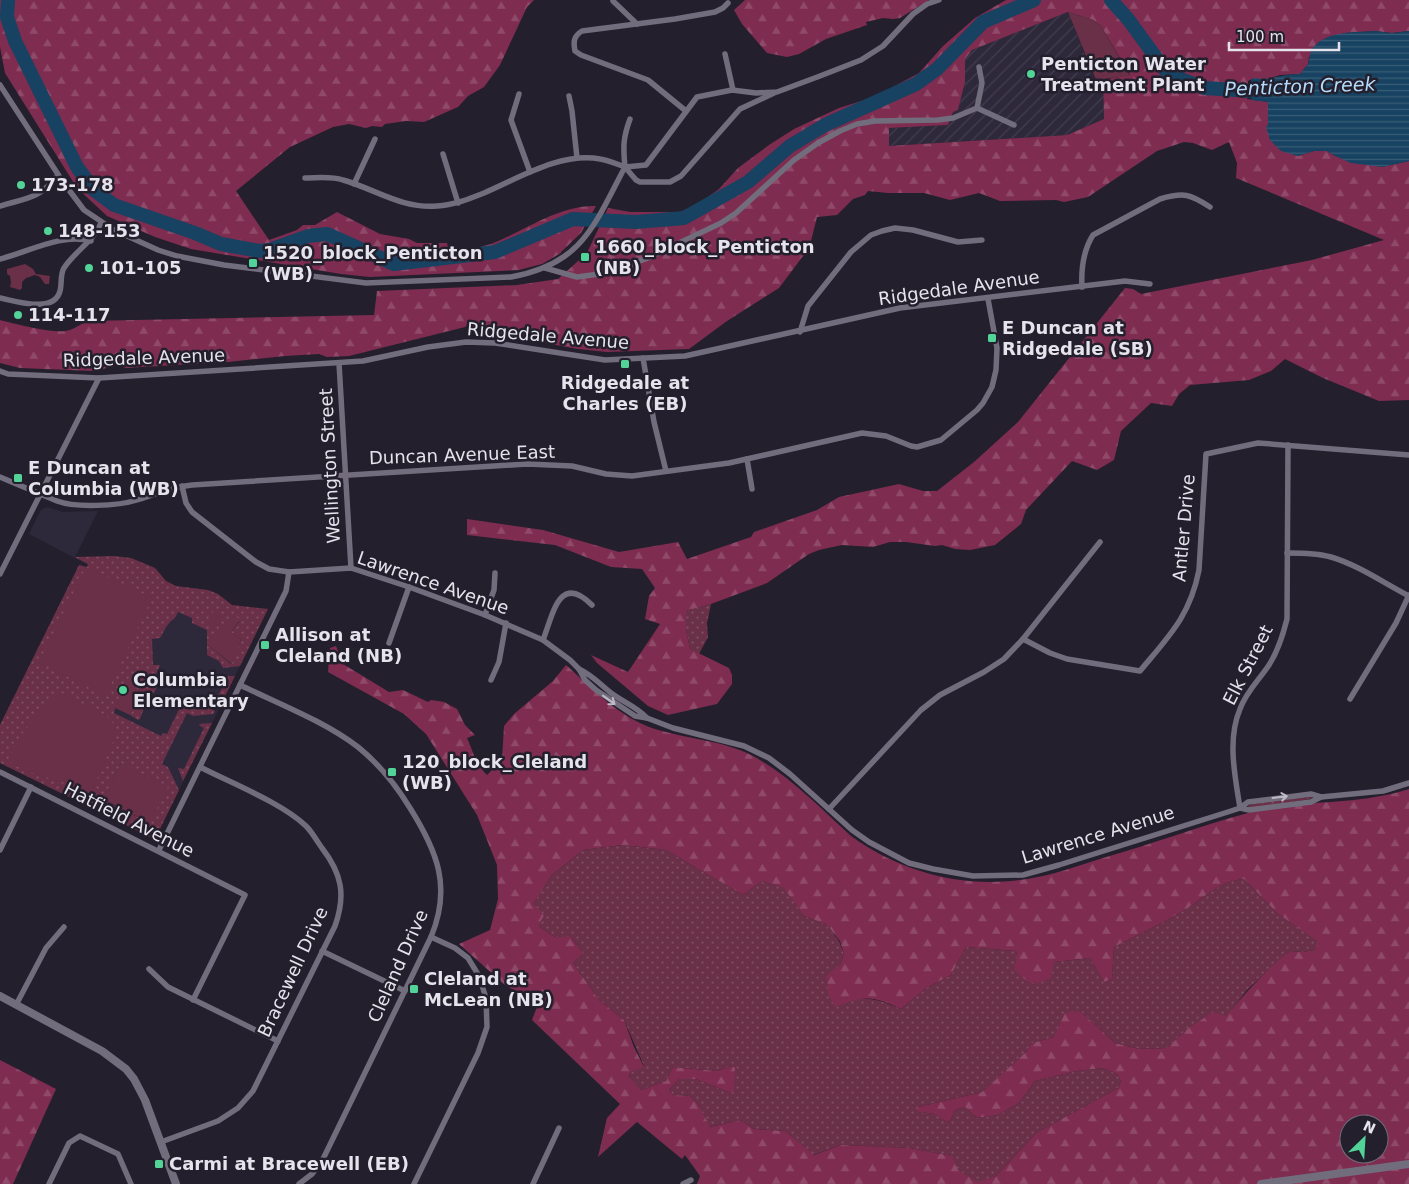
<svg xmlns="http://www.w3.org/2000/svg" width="1409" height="1184" font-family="'DejaVu Sans',sans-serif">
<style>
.built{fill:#2e283b}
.industrial{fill:url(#industrial-furrows)}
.grass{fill:url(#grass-dots);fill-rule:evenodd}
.forest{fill:url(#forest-firs);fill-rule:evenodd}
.green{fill:#6a3048}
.water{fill:url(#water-rules)}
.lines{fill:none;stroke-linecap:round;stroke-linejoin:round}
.river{stroke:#174261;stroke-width:14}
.street{stroke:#726d7d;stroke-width:5.5}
.secondary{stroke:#726d7d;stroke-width:8}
.oneway{stroke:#bdbac5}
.poi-dot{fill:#52d397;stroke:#241f2d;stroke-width:2}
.labels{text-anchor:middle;stroke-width:5;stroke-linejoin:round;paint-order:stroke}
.poi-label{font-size:18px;font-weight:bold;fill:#e5e3ec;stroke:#241f2d;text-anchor:start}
.street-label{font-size:18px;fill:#e5e3ec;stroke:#241f2d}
.water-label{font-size:19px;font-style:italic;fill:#b4dbfb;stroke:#241f2d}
</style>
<defs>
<pattern id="industrial-furrows" width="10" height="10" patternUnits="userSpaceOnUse" patternTransform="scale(1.25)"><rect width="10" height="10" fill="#2e283b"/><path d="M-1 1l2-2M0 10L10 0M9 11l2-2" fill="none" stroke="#423d4e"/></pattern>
<pattern id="grass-dots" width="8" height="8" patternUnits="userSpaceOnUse" patternTransform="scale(1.25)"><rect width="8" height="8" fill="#6a3048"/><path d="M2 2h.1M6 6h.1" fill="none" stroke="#7f4e63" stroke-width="1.8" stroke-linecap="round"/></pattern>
<pattern id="forest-firs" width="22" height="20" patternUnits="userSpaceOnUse" patternTransform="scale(1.25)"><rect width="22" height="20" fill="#7e2c50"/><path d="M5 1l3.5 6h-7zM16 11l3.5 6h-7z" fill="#904a69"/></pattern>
<pattern id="water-rules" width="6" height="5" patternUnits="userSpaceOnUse" patternTransform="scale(1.25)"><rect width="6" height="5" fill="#174261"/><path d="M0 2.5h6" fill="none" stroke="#395d78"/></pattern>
</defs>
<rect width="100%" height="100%" fill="#241f2d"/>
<!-- built -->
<polygon class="built" points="47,507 63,512 98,511 75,557 131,558 155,568 166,581 176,586 208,590 218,594 232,605 268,609 157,835 154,838 150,837 0,763 0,725 79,565 86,567 88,565 29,534 41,510"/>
<!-- industrial -->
<polygon class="industrial" points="1068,12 1095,80 1103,80 1104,119 1067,135 889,146 889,128 948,125 953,112 958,110 965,82 965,59 972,50"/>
<!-- grass -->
<g class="grass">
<path d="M114,556L131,558L155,568L166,581L176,586L208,590L218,594L232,605L268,609L240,666L223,668L219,661L207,655V630L192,623V618L178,612C174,621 174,618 170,622C166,626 163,633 160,638L152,639L153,665H160L156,674L159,678L157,683L158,684L154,693L152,692L146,708H144L140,719L138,720L130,715L141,692L127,686L115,709L114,713L161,736L163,733L167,734L184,699L202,704L215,711L213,714L193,716L187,713L162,764L168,767L179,790L157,835L154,838L150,837L0,763V725L79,565L87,567L88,564L75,557ZM240,621L231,632L241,639L231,664L208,645V643ZM121,763L150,823L103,800Z"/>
<polygon points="711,604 707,623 708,637 699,654 690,649 686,630 685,611"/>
<polygon points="228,676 235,676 221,704 217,698"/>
<polygon points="212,723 183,781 178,768 184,769 204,728 200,726 199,724"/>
<polygon points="1312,797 1311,799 1250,808 1248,807 1249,805 1269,801"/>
<path d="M623,845L666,850L743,895L762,881L785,888L804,916L826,924L839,941L844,954L840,965L853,1000C870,996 885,1002 901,1009L926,988L951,975L966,947L1016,951L1017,955L1054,962L1090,958L1104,982L1112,979L1114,947C1137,935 1161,924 1183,911C1204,898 1219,881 1244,879L1277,913L1318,941L1315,950L1303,952L1290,951L1247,990L1226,1017L1185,1031L1167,1048L1139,1049L1115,1043L1080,1011L1054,1037L1032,1043L1026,1052L982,1092L918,1107L919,1112L936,1114L947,1122L950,1121L955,1110L965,1107L977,1118L998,1115L1019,1103L1035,1081L1077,1071L1103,1068L1117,1074L1121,1081L1118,1088L1036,1133L996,1176L977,1183L958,1170L951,1156L910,1148L841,1145L813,1155L785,1131L754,1129L740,1120L709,1127L698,1104L690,1096L673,1095L669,1090L679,1079H696L731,1093L732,1066L717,1071L673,1067L666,1081L641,1090L629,1078L631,1072L644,1066L624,1020L599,1000L573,963L583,953L571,937H555L538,926L533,904L552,875L583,850Z"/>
</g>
<!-- forest -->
<g class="forest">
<path d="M0,0H534L527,7L500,65L484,87L468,96L458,107L424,122L406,121L385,124L382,127L372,126L366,128L349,124L333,127L290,147L236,191L269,240L297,230L303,225H315L337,212L380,234L409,239L417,243H447L449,253C463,250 478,248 491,244C525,231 558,205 596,206L581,233L561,252V253L542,264L519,270L370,277L341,274L191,249L155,237L107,216L77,188L5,73L0,47Z"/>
<polygon points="745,0 929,0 900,18 893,19 883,18 866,22 867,25 826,39 799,54 787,57 767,53 742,24 734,10"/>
<path d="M1006,0H1409V31L1392,33L1375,31L1344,33L1309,57L1308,64L1300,74L1280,75L1265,80L1254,78L1248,81L1249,91L1247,99L1268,102V125L1298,156L1314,151H1327L1335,156L1382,167L1409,161V400L1379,401L1323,378L1285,359L1271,371L1249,380L1190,385L1179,394L1172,406L1151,403L1121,431L1114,460L1097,470L1072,461L1026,510L1021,524L995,545L970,550L955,549L942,545L935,546L906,542H890L873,547L842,545L819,550L809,554L767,583L711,604L686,611V630L690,649L729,668L732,675V684L717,704L668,715L648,706L597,663L591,655L628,672L660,624L645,619L649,596L655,588L642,569L611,567L555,545L467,535V519L543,530L619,552L678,542L687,559L751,537L754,532L817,510L839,497L899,484L923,491H937L974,462L1018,422L1125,288L1133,289L1141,294L1312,260L1384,240L1236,178L1237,163L1229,142L1212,150L1193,143L1184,142L1157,151L1088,197L1064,202L1056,200L1000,201L979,193L950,200L924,193H888L868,191L865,195L853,199L837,215L817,217L811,241L806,252L779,288L727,321L689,349L607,352L578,349L506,336L472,322L465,327L349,356L327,357L319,354L285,356L228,362L125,368L119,365L94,371L20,368L0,363V320C16,324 56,335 70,330C76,328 82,323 88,321L374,315L377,291L517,285L558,279L587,253L608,208L630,212H680L698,204L719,189L738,168L769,145L794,129L839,108L874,97L919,73L943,46L975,18ZM1068,12L1093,20L1101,26L1130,75L1103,80L1104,119L1067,135L889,146V128L948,125L953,112L958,110L965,82V59L972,50Z"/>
<path d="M336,646L343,664L389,692L403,690L428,702L431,700L444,702L457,709L465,725L475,735L467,738C474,753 475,764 487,775L502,760L504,726L514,714L553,681L566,665C593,689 620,718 655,729C687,739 721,740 751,755C788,774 820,808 851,836C902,873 964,889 1027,879C1053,875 1078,866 1103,858C1152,844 1200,826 1248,813C1301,799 1357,806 1409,789V1184H697L700,1176L685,1155L682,1159L637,1122L598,1157L607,1118L620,1104L532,1020L537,1007L528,997L506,986L459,944L490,930L498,899L497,865L477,815L426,734L404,714L328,672L330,648ZM623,845L666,850L743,895L762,881L784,888L804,916L826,924L840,941L844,954L840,965L827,975L828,993L835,1007C864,996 871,995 901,1009L926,988L951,975L966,947L1016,951L1017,956L1014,969C1026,982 1035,989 1051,977L1054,962L1090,958L1104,982L1112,979L1114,947C1137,935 1161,924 1183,911C1204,898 1219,881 1244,879L1277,913L1317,941L1315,950L1303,952L1290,951C1266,970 1246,992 1226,1016L1213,1012L1185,1031L1167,1048L1139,1049L1115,1043L1080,1011L1065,1013L1054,1037L1032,1043L1026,1052L982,1092L918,1107L916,1109L919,1112L935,1114L947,1122L950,1121L955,1110L965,1107L977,1118L998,1115L1019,1103L1035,1081L1077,1071L1103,1068L1117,1074L1121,1081L1118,1088L1036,1133L996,1176L977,1182L958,1170L952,1156L910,1148L841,1145L814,1155L785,1131L754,1129L740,1120L710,1127L698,1104L690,1096L673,1095L669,1090L679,1079H696L731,1093L734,1090L735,1068L732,1066L717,1071L673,1067L666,1081L641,1090L629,1077L631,1072L644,1067L634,1047L624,1020L599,1000L573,963L583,953L571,937H555L538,926L544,915L533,904L552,875L583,850ZM1349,1124H1379V1154H1349Z"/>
<polygon points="0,1060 56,1089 13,1184 0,1184"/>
</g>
<!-- green -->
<g class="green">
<polygon points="1068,12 1093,20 1101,26 1130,76 1096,80"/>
<polygon points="25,264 33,269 36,274 50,276 49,284 45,284 40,277 35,275 26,278 22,282 22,288 20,290 10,287 11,282 10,276 7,274 7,269"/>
<polygon points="86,567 152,598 105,696 39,662"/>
<polygon points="214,612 223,620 216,628 207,621 211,613"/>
<polygon points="233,614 240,620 231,632 241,639 232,664 208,645 208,642"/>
<polygon points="127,685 141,692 130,715 115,708"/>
<polygon points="56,690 111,719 117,733 92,791 29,772 12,764 10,756 16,742"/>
<polygon points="121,763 168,787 150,823 103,799"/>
</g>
<!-- water -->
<path class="water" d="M1375,31L1392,33L1409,31V161L1382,167L1351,163L1335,156L1327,151H1314L1298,156L1281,151L1270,140L1266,127L1268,125V102L1251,100L1253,87L1251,80L1254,78C1270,81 1284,73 1300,74C1302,71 1306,67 1308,64C1310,59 1309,54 1312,49C1326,30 1354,33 1375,31Z"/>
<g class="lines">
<!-- river -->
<g class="river">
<polyline points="8,0 7,17 15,41 77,167 94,190 114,205 195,233 221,244 259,251 269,250 308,236 327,234 394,264 495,252 573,219 636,222 684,218 748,182 790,146 825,125 916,84 937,69 983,22 1034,0"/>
<polyline points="1111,0 1128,19 1168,74 1204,88 1252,91 1271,90"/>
</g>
<!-- street -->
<g class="street">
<polyline points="613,1 637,24"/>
<polyline points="725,54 733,90"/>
<path d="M0,85L63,182L84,210L114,230L158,250L177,256L224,265L366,283L511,277C583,264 594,225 625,167L646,165L697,97L732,90L756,93L777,92L820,76L861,60L883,46L913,14L927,4L939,0"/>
<polyline points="519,94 511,120 530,172"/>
<polyline points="569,96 572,111 577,158"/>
<polyline points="977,108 1014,125"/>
<path d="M686,111L648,80L581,55L575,51C573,41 574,36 582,31L675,19L715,12L723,8L728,3"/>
<polyline points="443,154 458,203"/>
<polyline points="625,167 636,180 640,182 670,182 681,176 740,109 774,93"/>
<path d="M305,178C317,178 331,176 343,180C375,189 402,209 437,206C454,205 469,199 484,193C519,178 560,152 600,159C608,160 617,164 625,167C623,147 623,138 630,119"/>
<polyline points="354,184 375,139"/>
<path d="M0,206C27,198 40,199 58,175"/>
<path d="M0,259C29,252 61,233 91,241"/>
<polyline points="545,268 577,277 607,273 648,258 721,223 736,213 794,160 818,143 840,131 857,124 875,121 938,120 953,118 977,108 982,83 979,67"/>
<path d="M1082,287C1081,269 1083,251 1093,235L1160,199C1184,192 1190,194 1210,207"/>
<path d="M0,298C16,301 54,314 60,291C62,284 60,274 64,268C75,251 93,242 101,223"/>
<polyline points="800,332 808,306 851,252 871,235 882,231 895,228 913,230 958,242 982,240"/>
<polyline points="643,358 654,422 666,471"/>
<polyline points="339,363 351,568"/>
<polyline points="0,371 8,374 99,378 363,361 428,347 466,342 495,343 605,360 685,356 900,308 1125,281 1150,284"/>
<polyline points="747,459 752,489"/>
<path d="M0,477L57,501C75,508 118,506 137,500C156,494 171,487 192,485L527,464L572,466L606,474L632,476L729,463L862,433L886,436L911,446L917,447L941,440L977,410L983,403L992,387L996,370L997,348L988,299"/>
<polyline points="182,486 186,503 192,512 256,562 269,569 289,572 351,568 409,587 485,615 543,640 570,660 579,669 585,680 596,690 635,716 647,718 673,728 744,746 769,758 790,774 852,830 869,842 909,863 933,869 973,876 1023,875 1059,865 1231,811 1240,808 1248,802 1311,794 1321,797"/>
<path d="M1287,553C1302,553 1317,553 1331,557C1358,565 1384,583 1409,596"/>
<polyline points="0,574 99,378"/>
<polyline points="485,615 494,590 495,573"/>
<path d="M1023,639L1050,653L1067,659L1140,671C1169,636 1190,616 1199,570L1206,454L1258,443L1409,455"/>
<path d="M543,640C553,615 559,572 592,605"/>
<polyline points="389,643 409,587"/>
<path d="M579,669C592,675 600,684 611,693C623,702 637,707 647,718"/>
<polyline points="491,680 499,662 506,623"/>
<path d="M240,685C279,704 324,721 358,747C379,764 396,785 410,808C437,851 452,887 431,937L323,1159L312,1174L299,1184"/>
<polyline points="1350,699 1396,623 1409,595"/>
<polyline points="0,772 245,895 193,1000"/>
<path d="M1240,808C1235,776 1227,740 1240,709C1246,692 1259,680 1269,665C1278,651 1283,635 1287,619L1288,445"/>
<polyline points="1240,808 1249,810 1311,802 1321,797 1383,791 1409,783"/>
<polyline points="829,809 921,710 940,695 984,672 1004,659 1023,639 1100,542"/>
<polyline points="0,850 31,787"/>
<polyline points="159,850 286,591 289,572"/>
<polyline points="322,951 405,991"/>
<polyline points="149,969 168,987 278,1041"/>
<polyline points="16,1005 46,948 64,927"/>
<path d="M161,1142L218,1121L238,1108L253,1091L335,926C346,895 342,874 322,848C317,841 312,832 306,826C282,803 231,783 200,767"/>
<polyline points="49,1184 69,1143 80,1136 118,1154 131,1184"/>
<polyline points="414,1184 478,1053 487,1027 486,998 479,976 468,958 455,948 431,937"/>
<polyline points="533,1184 559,1128"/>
<polyline points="683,1184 691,1180"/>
</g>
<!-- secondary -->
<g class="secondary">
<polyline points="0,996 102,1051 126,1069 134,1079 145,1100 176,1184"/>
<polyline points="1261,1184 1409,1164"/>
</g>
</g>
<!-- one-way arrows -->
<defs><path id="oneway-shaft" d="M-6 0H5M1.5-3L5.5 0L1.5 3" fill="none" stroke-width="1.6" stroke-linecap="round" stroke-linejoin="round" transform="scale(1.25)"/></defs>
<g class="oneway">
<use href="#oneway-shaft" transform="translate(609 700) rotate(36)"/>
<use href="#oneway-shaft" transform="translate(1280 797) rotate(-7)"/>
</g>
<!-- markers -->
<g class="poi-dot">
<circle cx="1031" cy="74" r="5"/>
<circle cx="21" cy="185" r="5"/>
<circle cx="48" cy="231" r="5"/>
<rect x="580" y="252" width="10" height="10" rx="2.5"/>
<rect x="248" y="258" width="10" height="10" rx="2.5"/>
<circle cx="89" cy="268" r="5"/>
<circle cx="18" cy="315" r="5"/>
<rect x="987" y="333" width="10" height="10" rx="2.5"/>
<rect x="620" y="359" width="10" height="10" rx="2.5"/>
<rect x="13" y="473" width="10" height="10" rx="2.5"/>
<rect x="260" y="640" width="10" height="10" rx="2.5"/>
<circle cx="123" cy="690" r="5"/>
<rect x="387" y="767" width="10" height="10" rx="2.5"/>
<rect x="409" y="984" width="10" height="10" rx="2.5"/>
<rect x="154" y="1159" width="10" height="10" rx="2.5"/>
</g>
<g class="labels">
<!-- poi labels -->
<g class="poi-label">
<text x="1041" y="70">Penticton Water<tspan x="1041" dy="21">Treatment Plant</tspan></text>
<text x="31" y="191">173-178</text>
<text x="58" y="237">148-153</text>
<text x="595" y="253">1660_block_Penticton<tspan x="595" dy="21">(NB)</tspan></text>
<text x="263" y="259">1520_block_Penticton<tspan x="263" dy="21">(WB)</tspan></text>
<text x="99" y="274">101-105</text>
<text x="28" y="321">114-117</text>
<text x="1002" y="334">E Duncan at<tspan x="1002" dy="21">Ridgedale (SB)</tspan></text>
<text x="625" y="389" text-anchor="middle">Ridgedale at<tspan x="625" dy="21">Charles (EB)</tspan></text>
<text x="28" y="474">E Duncan at<tspan x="28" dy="21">Columbia (WB)</tspan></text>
<text x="275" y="641">Allison at<tspan x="275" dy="21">Cleland (NB)</tspan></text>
<text x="133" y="686">Columbia<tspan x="133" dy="21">Elementary</tspan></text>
<text x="402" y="768">120_block_Cleland<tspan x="402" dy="21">(WB)</tspan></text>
<text x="424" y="985">Cleland at<tspan x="424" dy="21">McLean (NB)</tspan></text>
<text x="169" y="1170">Carmi at Bracewell (EB)</text>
</g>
<!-- street labels -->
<g class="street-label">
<text transform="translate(959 288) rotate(-8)" y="6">Ridgedale Avenue</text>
<text transform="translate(548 336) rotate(5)" y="6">Ridgedale Avenue</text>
<text transform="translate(144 358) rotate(-2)" y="6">Ridgedale Avenue</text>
<text transform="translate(462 455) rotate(-2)" y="6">Duncan Avenue East</text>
<text transform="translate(330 466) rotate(-93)" y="6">Wellington Street</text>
<text transform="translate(1184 528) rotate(-85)" y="6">Antler Drive</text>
<text transform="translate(433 583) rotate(19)" y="6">Lawrence Avenue</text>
<text transform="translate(1248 665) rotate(-63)" y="6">Elk Street</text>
<text transform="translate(129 820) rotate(27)" y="6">Hatfield Avenue</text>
<text transform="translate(1098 835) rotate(-17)" y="6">Lawrence Avenue</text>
<text transform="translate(398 966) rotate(-66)" y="6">Cleland Drive</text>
<text transform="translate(293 972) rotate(-65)" y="6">Bracewell Drive</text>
</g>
<!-- water labels -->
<g class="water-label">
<text transform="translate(1300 86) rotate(-2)" y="7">Penticton Creek</text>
</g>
</g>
<!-- north arrow -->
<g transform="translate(1364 1139) rotate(25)"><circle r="24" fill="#241f2d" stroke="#716d79"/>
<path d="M0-4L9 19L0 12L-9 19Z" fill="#52d397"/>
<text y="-8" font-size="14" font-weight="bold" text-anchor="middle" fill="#e5e3ec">N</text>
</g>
<!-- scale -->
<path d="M1229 42v8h110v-8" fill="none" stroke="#e5e3ec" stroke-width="2.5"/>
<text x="1236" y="42" font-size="15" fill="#e5e3ec" stroke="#241f2d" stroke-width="4" paint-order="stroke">100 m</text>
</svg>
